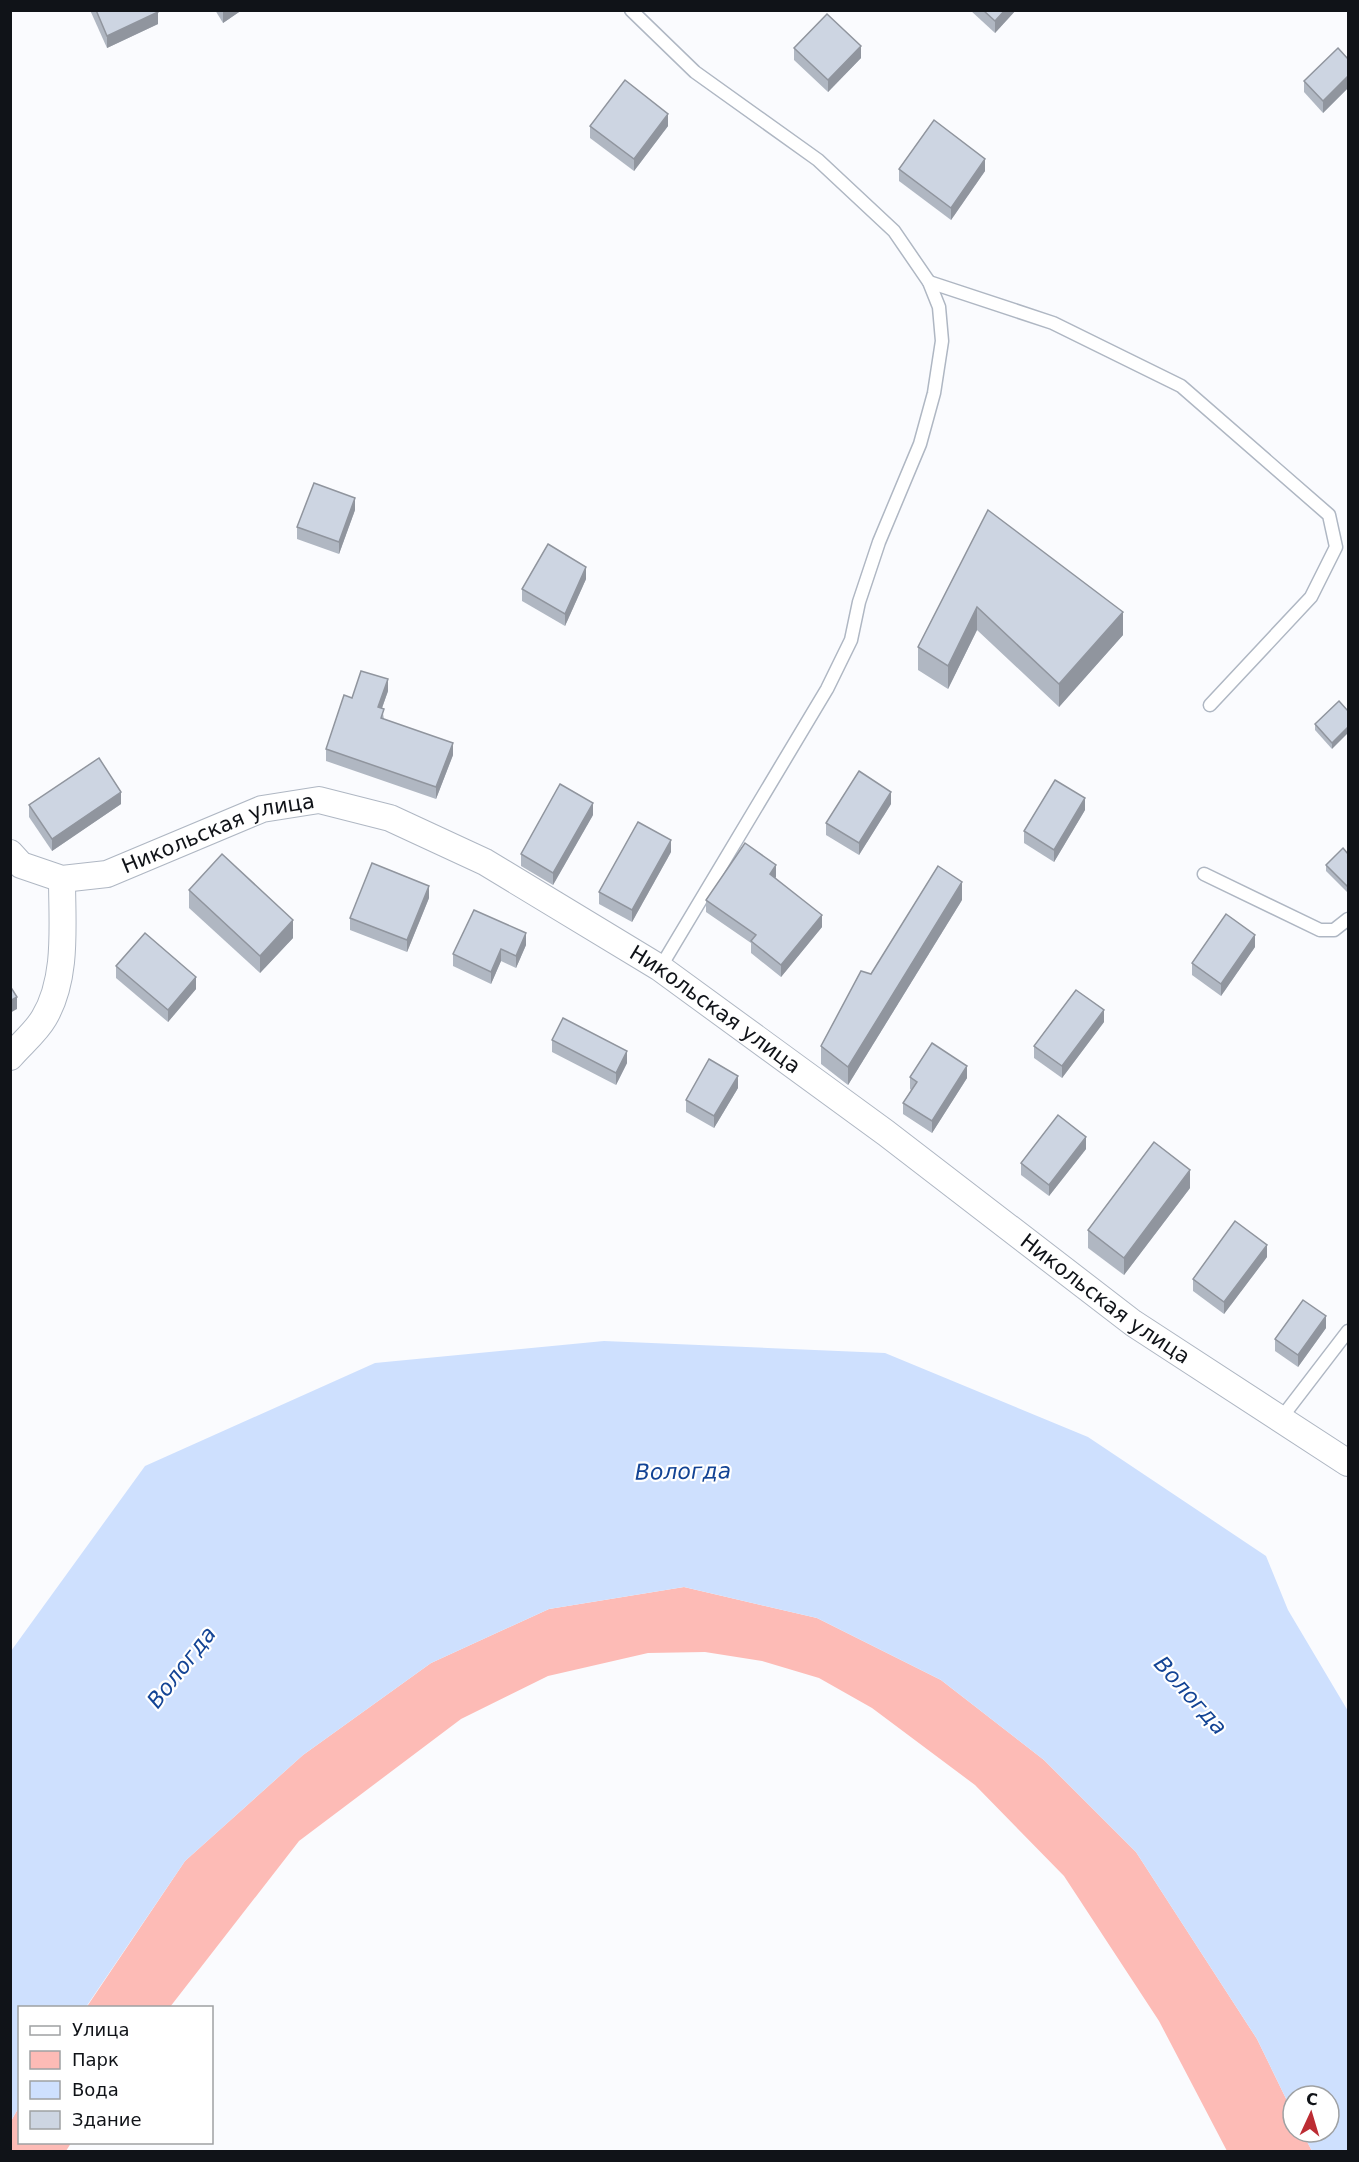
<svg xmlns="http://www.w3.org/2000/svg" width="1359" height="2162" font-family="'DejaVu Sans',sans-serif">
<style>
.green{fill:#fdbbb6}
.water{fill:#cee0fe}
.lines{fill:none;stroke-linecap:round;stroke-linejoin:round}
.lane-casing{stroke:#afb7c3;stroke-width:15}
.street-casing{stroke:#afb7c3;stroke-width:28}
.lane{stroke:#fff;stroke-width:12}
.street{stroke:#fff;stroke-width:26}
.wall{fill:#b0b7c2}
.shaded-wall{fill:#90959e}
.building{fill:#cdd5e2;stroke:#90959e;stroke-width:1.5}
.labels{text-anchor:middle;stroke-width:4.5;stroke-linejoin:round;paint-order:stroke}
.street-label{font-size:21px;fill:#101318;stroke:#fff}
.water-label{font-size:22px;font-style:italic;fill:#134495;stroke:#fff}
</style>
<rect width="100%" height="100%" fill="#fafbfe"/>
<!-- green -->
<g class="green">
<polygon points="684,1587 817,1618 941,1680 1044,1760 1136,1852 1257,2039 1293,2113 1293,2132 1302,2132 1312,2151 1227,2151 1159,2021 1064,1876 975,1785 872,1708 819,1678 762,1661 705,1652 648,1653 548,1676 461,1719 299,1841 170,2007 86,2008 185,1861 303,1755 431,1663 549,1609"/>
<polygon points="19,2107 20,2142 71,2143 66,2151 11,2151 11,2121"/>
</g>
<!-- water -->
<polygon class="water" points="604,1341 885,1353 1088,1437 1266,1556 1288,1610 1348,1711 1348,2151 1312,2151 1302,2132 1329,2132 1329,2096 1293,2096 1293,2113 1257,2039 1136,1852 1044,1760 941,1680 817,1618 684,1587 549,1609 431,1663 303,1755 185,1861 86,2007 20,2008 19,2107 11,2121 11,1651 145,1466 375,1363"/>
<g class="lines">
<!-- lane casing -->
<g class="lane-casing">
<g id="lane">
<polyline points="631,10 695,72 818,160 894,231 929,282 939,307 942,341 934,393 920,444 879,542 859,602 851,640 827,689 660,968"/>
<polyline points="929,282 1053,323 1181,386 1329,515 1336,547 1311,597 1210,705"/>
<polyline points="1204,874 1320,930 1334,930 1348,919"/>
<polyline points="1279,1421 1348,1331"/>
</g>
</g>
<!-- street casing -->
<g class="street-casing">
<g id="street">
<path id="s1" d="M10,853L21,865L62,879L107,874L262,809L319,800L390,818L485,862L660,968L886,1133L1133,1323L1348,1463"/>
<path d="M10,1057C21,1044 36,1032 44,1018C68,978 62,924 62,879"/>
</g>
</g>
<!-- lane -->
<use href="#lane" class="lane"/>
<!-- street -->
<use href="#street" class="street"/>
</g>
<!-- wall -->
<g class="wall">
<polygon points="90,10 158,10 158,24 107,48"/>
<polygon points="215,10 242,10 223,23"/>
<polygon points="970,10 1016,10 995,33"/>
<polygon points="794,48 861,58 828,92 794,60"/>
<polygon points="1348,59 1348,88 1323,113 1304,92 1304,81"/>
<polygon points="590,126 668,126 634,171 590,138"/>
<polygon points="899,169 985,171 951,220 899,181"/>
<polygon points="355,510 339,554 297,539 297,527"/>
<polygon points="988,510 1123,635 1059,707 977,630 948,689 918,670 918,647"/>
<polygon points="586,579 565,626 522,601 522,589"/>
<polygon points="388,691 382,708 384,719 453,755 436,799 326,761 326,749 352,698"/>
<polygon points="1339,701 1332,749 1315,730 1315,724"/>
<polygon points="121,804 52,851 29,817 29,805"/>
<polygon points="891,804 859,855 826,835 826,823"/>
<polygon points="1085,810 1054,862 1024,843 1024,831"/>
<polygon points="593,815 553,885 521,866 521,854"/>
<polygon points="671,852 632,922 599,904 599,892"/>
<polygon points="1348,854 1348,890 1347,892 1326,871 1326,865"/>
<polygon points="776,877 775,878 822,927 781,977 751,953 751,943 706,912 706,900"/>
<polygon points="189,890 293,938 260,973 189,908"/>
<polygon points="429,898 407,952 350,930 350,918"/>
<polygon points="962,900 848,1085 821,1064 821,1046 871,974"/>
<polygon points="526,945 516,968 501,961 491,984 453,966 453,954"/>
<polygon points="1255,947 1221,996 1192,975 1192,963"/>
<polygon points="116,966 196,989 168,1022 116,978"/>
<polygon points="1104,1022 1062,1078 1034,1058 1034,1046"/>
<polygon points="552,1040 627,1063 616,1085 552,1052"/>
<polygon points="910,1077 967,1078 932,1133 903,1114 903,1103 911,1090 910,1089"/>
<polygon points="738,1088 714,1128 686,1112 686,1100"/>
<polygon points="1086,1149 1049,1196 1021,1175 1021,1163"/>
<polygon points="1190,1188 1124,1275 1088,1248 1088,1230"/>
<polygon points="1267,1257 1224,1314 1193,1291 1193,1279"/>
<polygon points="1326,1328 1298,1367 1275,1351 1275,1339"/>
</g>
<!-- shaded-wall -->
<g class="shaded-wall">
<polygon points="223,10 242,10 223,23"/>
<polygon points="1005,10 1016,10 995,33 995,21"/>
<polygon points="158,12 158,24 107,48 107,36"/>
<polygon points="861,46 861,58 828,92 828,80"/>
<polygon points="1348,76 1348,88 1323,113 1323,101"/>
<polygon points="668,114 668,126 634,171 634,159"/>
<polygon points="985,159 985,171 951,220 951,208"/>
<polygon points="355,498 355,510 339,554 339,542"/>
<polygon points="586,567 586,579 565,626 565,614"/>
<polygon points="977,607 977,630 948,689 948,666"/>
<polygon points="1123,612 1123,635 1059,707 1059,684"/>
<polygon points="388,679 388,691 378,719 378,707"/>
<polygon points="1348,727 1348,733 1332,749 1332,743"/>
<polygon points="453,743 453,755 436,799 436,787"/>
<polygon points="121,792 121,804 52,851 52,839"/>
<polygon points="891,792 891,804 859,855 859,843"/>
<polygon points="1085,798 1085,810 1054,862 1054,850"/>
<polygon points="593,803 593,815 553,885 553,873"/>
<polygon points="671,840 671,852 632,922 632,910"/>
<polygon points="776,865 776,877 770,886 770,874"/>
<polygon points="962,882 962,900 848,1085 848,1067"/>
<polygon points="429,886 429,898 407,952 407,940"/>
<polygon points="822,915 822,927 781,977 781,965"/>
<polygon points="293,920 293,938 260,973 260,956"/>
<polygon points="526,933 526,945 516,968 516,956"/>
<polygon points="1255,935 1255,947 1221,996 1221,984"/>
<polygon points="501,949 501,961 491,984 491,972"/>
<polygon points="196,977 196,989 168,1022 168,1010"/>
<polygon points="17,997 17,1009 10,1013 10,1001"/>
<polygon points="1104,1010 1104,1022 1062,1078 1062,1066"/>
<polygon points="627,1051 627,1063 616,1085 616,1073"/>
<polygon points="967,1066 967,1078 932,1133 932,1121"/>
<polygon points="738,1076 738,1088 714,1128 714,1116"/>
<polygon points="1086,1137 1086,1149 1049,1196 1049,1185"/>
<polygon points="1190,1170 1190,1188 1124,1275 1124,1258"/>
<polygon points="1267,1245 1267,1257 1224,1314 1224,1302"/>
<polygon points="1326,1316 1326,1328 1298,1367 1298,1355"/>
</g>
<!-- building -->
<g class="building">
<polygon points="96,10 158,10 158,12 107,36"/>
<polygon points="983,10 1005,10 995,21"/>
<polygon points="827,14 861,46 828,80 794,48"/>
<polygon points="1338,48 1348,59 1348,76 1323,101 1304,81"/>
<polygon points="625,80 668,114 634,159 590,126"/>
<polygon points="934,120 985,159 951,208 899,169"/>
<polygon points="314,483 355,498 339,542 297,527"/>
<polygon points="988,510 1123,612 1059,684 977,607 948,666 918,647"/>
<polygon points="548,544 586,567 565,614 522,589"/>
<polygon points="361,671 388,679 378,707 384,709 381,718 453,743 436,787 326,749 344,695 352,698"/>
<polygon points="1339,701 1348,711 1348,727 1332,743 1315,724"/>
<polygon points="99,758 121,792 52,839 29,805"/>
<polygon points="859,771 891,792 859,843 826,823"/>
<polygon points="1055,780 1085,798 1054,850 1024,831"/>
<polygon points="560,784 593,803 553,873 521,854"/>
<polygon points="638,822 671,840 632,910 599,892"/>
<polygon points="745,843 776,865 770,874 822,915 781,965 751,941 756,935 706,900"/>
<polygon points="1343,848 1348,854 1348,884 1347,886 1326,865"/>
<polygon points="222,854 293,920 260,956 189,890"/>
<polygon points="372,863 429,886 407,940 350,918"/>
<polygon points="938,866 962,882 848,1067 821,1046 861,971 871,974"/>
<polygon points="474,910 526,933 516,956 501,949 491,972 453,954"/>
<polygon points="1226,914 1255,935 1221,984 1192,963"/>
<polygon points="145,933 196,977 168,1010 116,966"/>
<polygon points="10,986 17,997 10,1001"/>
<polygon points="1076,990 1104,1010 1062,1066 1034,1046"/>
<polygon points="563,1018 627,1051 616,1073 552,1040"/>
<polygon points="932,1043 967,1066 932,1121 903,1103 917,1082 910,1077"/>
<polygon points="709,1059 738,1076 714,1116 686,1100"/>
<polygon points="1058,1115 1086,1137 1049,1185 1021,1163"/>
<polygon points="1154,1142 1190,1170 1124,1258 1088,1230"/>
<polygon points="1235,1221 1267,1245 1224,1302 1193,1279"/>
<polygon points="1303,1300 1326,1316 1298,1355 1275,1339"/>
</g>
<g class="labels">
<!-- street labels -->
<g class="street-label">
<text dy="7" stroke="none"><textPath href="#s1" startOffset="224">Никольская улица</textPath></text>
<text dy="7" stroke="none"><textPath href="#s1" startOffset="782">Никольская улица</textPath></text>
<text dy="7" stroke="none"><textPath href="#s1" startOffset="1268">Никольская улица</textPath></text>
</g>
<!-- water labels -->
<g class="water-label">
<text transform="translate(683 1471) rotate(-1)" y="8">Вологда</text>
<text transform="translate(181 1667) rotate(-52)" y="8">Вологда</text>
<text transform="translate(1191 1695) rotate(48)" y="8">Вологда</text>
</g>
</g>
<!-- border -->
<rect width="1359" height="2162" fill="none" stroke="#101318" stroke-width="24"/>
<!-- legend -->
<rect x="18" y="2006" width="195" height="138" fill="#ffffff" stroke="#9fa1a3" stroke-width="1.5"/>
<rect x="30" y="2026" width="30" height="9" fill="#ffffff" stroke="#9fa1a3" stroke-width="1.5"/>
<text x="72" y="2036" font-size="18" fill="#101318">Улица</text>
<rect x="30" y="2051" width="30" height="18" fill="#fdbbb6" stroke="#9fa1a3" stroke-width="1.5"/>
<text x="72" y="2066" font-size="18" fill="#101318">Парк</text>
<rect x="30" y="2081" width="30" height="18" fill="#cee0fe" stroke="#9fa1a3" stroke-width="1.5"/>
<text x="72" y="2096" font-size="18" fill="#101318">Вода</text>
<rect x="30" y="2111" width="30" height="18" fill="#cdd5e2" stroke="#9fa1a3" stroke-width="1.5"/>
<text x="72" y="2126" font-size="18" fill="#101318">Здание</text>
<!-- north arrow -->
<g transform="translate(1311 2114) rotate(4)"><circle r="28" fill="#ffffff" stroke="#9fa1a3" stroke-width="1.5"/>
<path d="M0-4.5L10 22L0 15L-10 22Z" fill="#bc2c33"/>
<text y="-9" font-size="16" font-weight="bold" text-anchor="middle" fill="#101318">С</text>
</g>
</svg>
